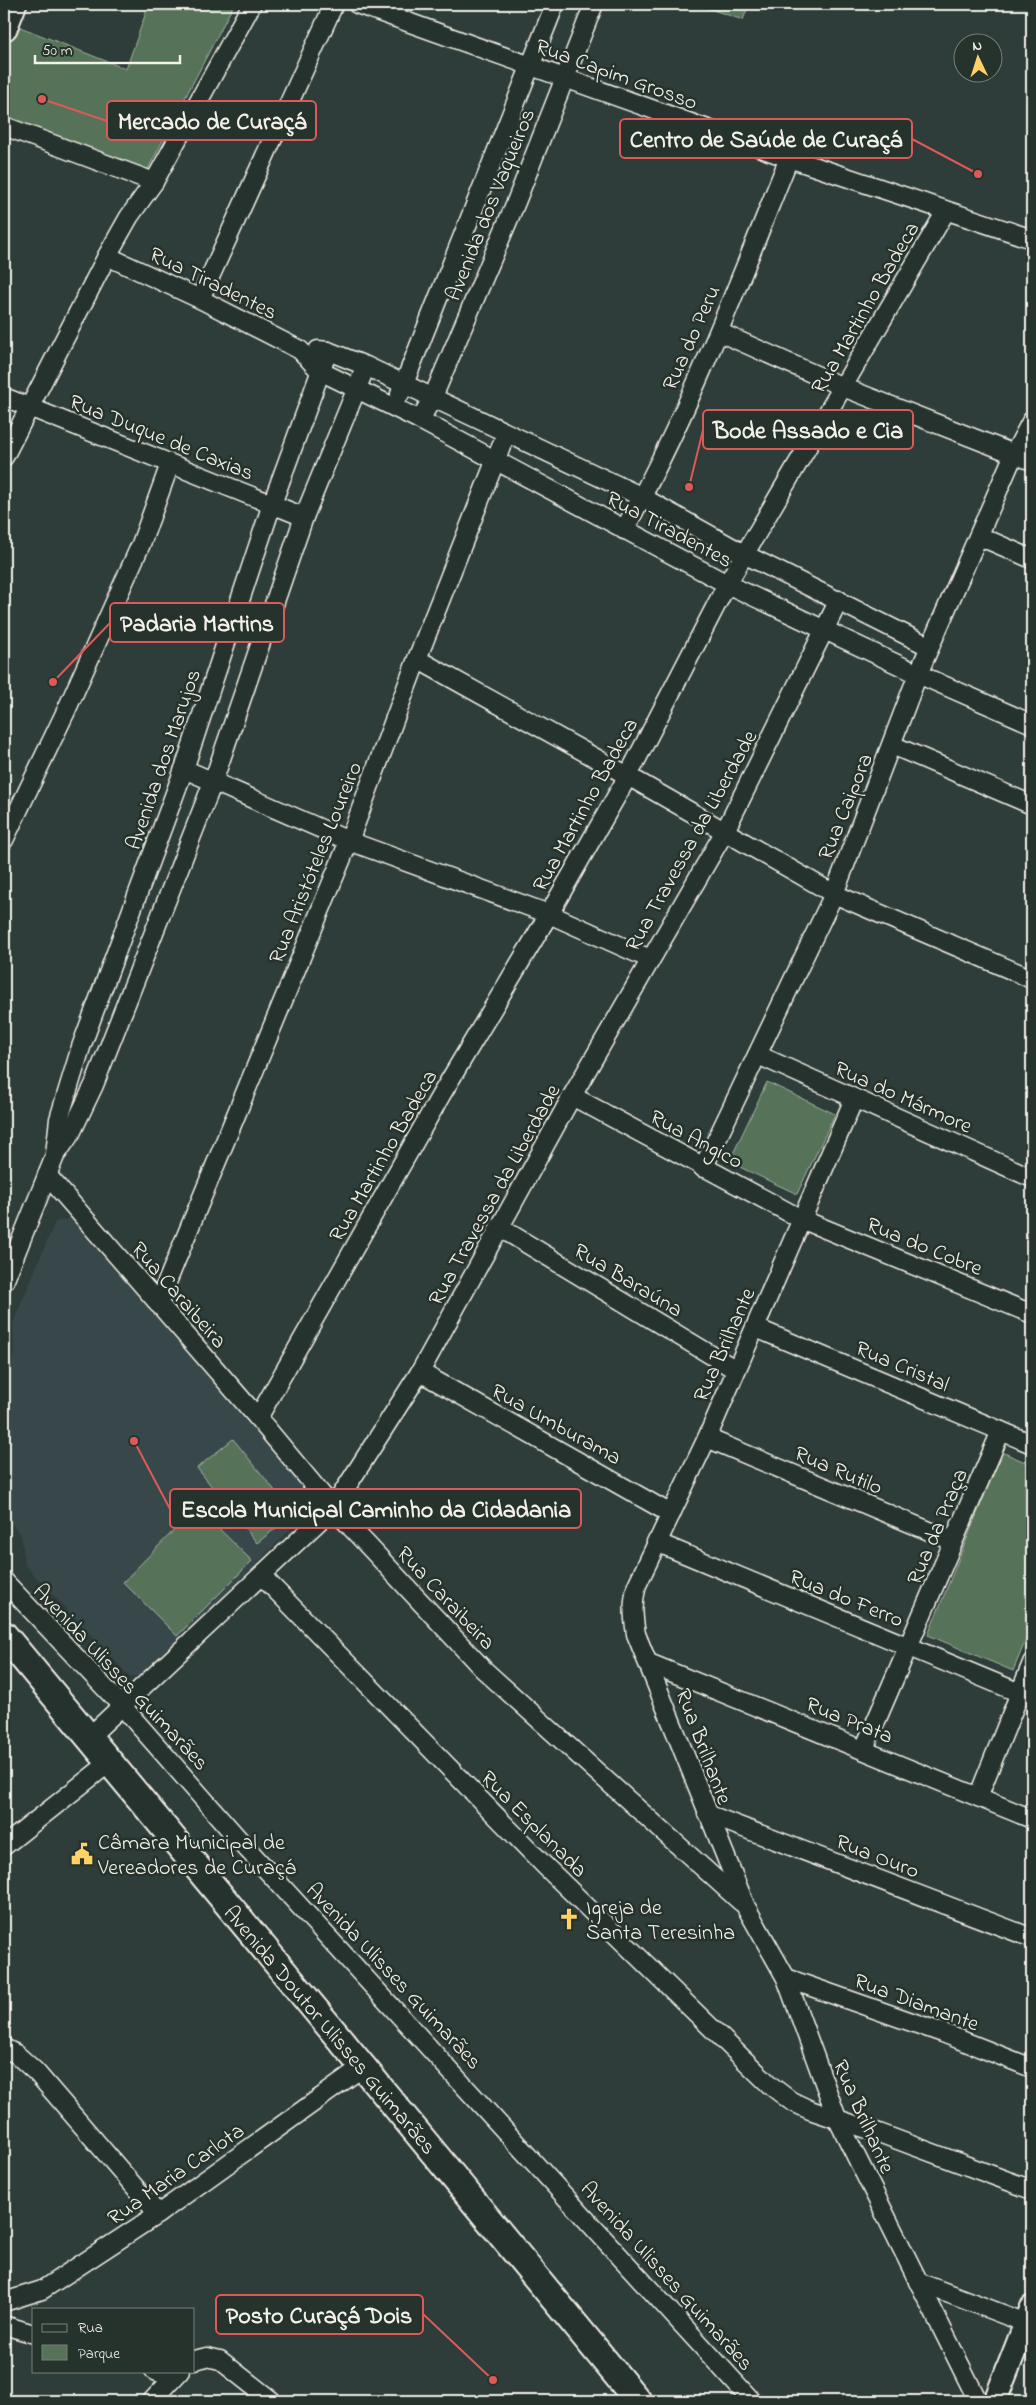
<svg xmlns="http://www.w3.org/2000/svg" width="1036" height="2405" font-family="'Indie Flower',sans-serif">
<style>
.built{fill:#384749}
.green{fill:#56735a;stroke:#a5b2a1}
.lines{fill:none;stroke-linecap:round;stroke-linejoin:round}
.minor-casing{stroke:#f4f1e8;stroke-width:21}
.tertiary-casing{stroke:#f4f1e8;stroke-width:26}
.secondary-casing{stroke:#f4f1e8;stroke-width:30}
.minor{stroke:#26332d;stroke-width:18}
.tertiary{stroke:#26332d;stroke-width:22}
.secondary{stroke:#26332d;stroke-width:26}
.labels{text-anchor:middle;stroke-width:5;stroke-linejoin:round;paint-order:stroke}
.street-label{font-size:22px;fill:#f4f1e8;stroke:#26332d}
.poi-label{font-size:22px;fill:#f4f1e8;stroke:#26332d;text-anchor:start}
.leader{fill:none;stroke:#de5a58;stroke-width:2}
.callout-dot{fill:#de5a58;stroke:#26332d;stroke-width:2}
.callout{fill:#26332d;stroke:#de5a58;stroke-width:2}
.callout-label{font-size:24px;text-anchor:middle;font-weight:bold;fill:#f4f1e8}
</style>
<rect width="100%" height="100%" fill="#2e3c3a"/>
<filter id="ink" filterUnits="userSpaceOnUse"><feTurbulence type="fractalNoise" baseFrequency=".02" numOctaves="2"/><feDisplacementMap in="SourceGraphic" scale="10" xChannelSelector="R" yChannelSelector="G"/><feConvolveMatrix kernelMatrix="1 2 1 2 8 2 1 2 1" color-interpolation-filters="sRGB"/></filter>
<g filter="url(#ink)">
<!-- built -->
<polygon class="built" points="70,1218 313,1496 311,1509 143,1676 130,1677 25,1565 21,1534 4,1517 4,1386 14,1353 13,1323 55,1222"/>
<!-- green -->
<g class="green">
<polygon points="149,4 234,4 147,171 4,116 4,55 15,25 126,69"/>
<polygon points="695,4 749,4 743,20"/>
<polygon points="767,1082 835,1114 797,1194 729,1162"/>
<polygon points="233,1439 294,1514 257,1543 197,1468"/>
<polygon points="1002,1452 1032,1465 1032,1625 1013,1671 928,1635"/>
<polygon points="197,1507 252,1561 177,1636 123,1582"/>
</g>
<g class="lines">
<!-- minor casing -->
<g class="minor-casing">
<g id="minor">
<polyline points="357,4 789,158 1032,239"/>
<polyline points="4,126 154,182"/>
<polyline points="107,256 200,299 300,350 320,371 420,420 727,584 918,674 1032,724"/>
<polyline points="200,299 334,4"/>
<polyline points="719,332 843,387 1032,461"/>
<polyline points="318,350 328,351 366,366 642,497 744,554 930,647"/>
<polyline points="400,394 555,4"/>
<polyline points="4,397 304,517"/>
<polyline points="420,420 433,397 516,202 594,4"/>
<polyline points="4,457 107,256 129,217 154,182 252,4"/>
<path d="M624,530C690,411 738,284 789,158"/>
<polyline points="979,536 1032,559"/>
<polyline points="417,659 628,776 834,894 1032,979"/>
<polyline points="892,745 1032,805"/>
<polyline points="184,769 349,841 549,914 650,959"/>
<polyline points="4,840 66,711 141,544 170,464"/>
<polyline points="758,1055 1032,1178"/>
<polyline points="572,1096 801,1219 1032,1314"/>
<path d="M854,1099L707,1438L637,1585C632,1603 633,1616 636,1634L746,1907L786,1978L837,2118L978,2401"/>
<polyline points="55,1154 59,1119 81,1047 184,769 272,504 328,351"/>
<polyline points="703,1168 834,894 918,674 1014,454 1032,420"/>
<polyline points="47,1175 258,1418 333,1508 483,1669 741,1902"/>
<polyline points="499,1227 736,1370"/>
<polyline points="4,1282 55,1156 71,1133 94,1085 213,782 304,517 366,366"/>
<polyline points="158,1304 349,841 417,659 506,434"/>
<polyline points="756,1328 1032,1444"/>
<polyline points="420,1372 671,1514"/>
<polyline points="258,1418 441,1095 549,914 628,776 727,584 946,211"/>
<polyline points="707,1438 953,1541"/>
<polyline points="656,1542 1032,1698"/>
<polyline points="262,1576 544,1865 770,2085 791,2101 810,2110 879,2133 1032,2190"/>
<polyline points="4,1581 122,1706 241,1842 752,2401"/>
<polyline points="649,1663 1032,1819"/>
<polyline points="89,1737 333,1508 420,1372 572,1096 725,831 839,600"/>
<polyline points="864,1749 1001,1431"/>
<polyline points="978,1797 1032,1663"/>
<polyline points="707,1814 1032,1938"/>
<polyline points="4,1846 110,1762"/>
<polyline points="786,1978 943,2033 1032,2068"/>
<polyline points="4,2048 16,2054 36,2072 158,2214"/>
<polyline points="918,2282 1026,2323"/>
<polyline points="4,2302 42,2290 158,2214 363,2067"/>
<polyline points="4,2325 34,2334"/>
<polyline points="194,2360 207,2357 220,2360 272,2401"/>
<polyline points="154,2371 174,2377"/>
<polyline points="152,2401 180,2371"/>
</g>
</g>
<!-- tertiary casing -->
<g class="tertiary-casing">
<polyline id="tertiary" points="995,2401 1032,2307"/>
</g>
<!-- secondary casing -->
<g class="secondary-casing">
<g id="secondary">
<polyline points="4,27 13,4"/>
<polyline points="4,1635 363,2067 638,2401"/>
</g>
</g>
<!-- minor -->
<use href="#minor" class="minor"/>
<!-- tertiary -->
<use href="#tertiary" class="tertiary"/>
<!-- secondary -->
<use href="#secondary" class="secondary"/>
</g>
</g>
<!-- icons -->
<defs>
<g id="civic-bare" transform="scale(1.725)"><path d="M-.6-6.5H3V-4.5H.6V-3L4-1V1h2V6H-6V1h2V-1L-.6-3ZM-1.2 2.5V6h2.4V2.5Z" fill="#ffd166" stroke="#26332d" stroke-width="2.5" paint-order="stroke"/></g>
<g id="church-bare" transform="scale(1.725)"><path d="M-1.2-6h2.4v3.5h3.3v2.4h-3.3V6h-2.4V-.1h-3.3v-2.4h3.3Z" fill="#ffd166" stroke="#26332d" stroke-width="2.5" paint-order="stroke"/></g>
</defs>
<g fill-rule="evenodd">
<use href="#civic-bare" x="82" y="1854"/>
<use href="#church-bare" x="569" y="1919"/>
</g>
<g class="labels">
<!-- street labels -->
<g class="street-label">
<text transform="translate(617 73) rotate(20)" y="8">Rua Capim Grosso</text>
<text transform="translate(489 204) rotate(-68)" y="8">Avenida dos Vaqueiros</text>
<text transform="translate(214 282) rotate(26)" y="8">Rua Tiradentes</text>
<text transform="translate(864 307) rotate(-60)" y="8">Rua Martinho Badeca</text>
<text transform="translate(690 337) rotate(-66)" y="8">Rua do Peru</text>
<text transform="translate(162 436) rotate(22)" y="8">Rua Duque de Caxias</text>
<text transform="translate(670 528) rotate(28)" y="8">Rua Tiradentes</text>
<text transform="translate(162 759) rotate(-71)" y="8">Avenida dos Marujos</text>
<text transform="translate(584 804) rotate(-61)" y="8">Rua Martinho Badeca</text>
<text transform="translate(844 806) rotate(-68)" y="8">Rua Caipora</text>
<text transform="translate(690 840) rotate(-61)" y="8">Rua Travessa da Liberdade</text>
<text transform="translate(314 862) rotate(-68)" y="8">Rua Aristóteles Loureiro</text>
<text transform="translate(904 1096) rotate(24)" y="8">Rua do Mármore</text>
<text transform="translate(697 1138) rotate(28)" y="8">Rua Angico</text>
<text transform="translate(382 1155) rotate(-60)" y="8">Rua Martinho Badeca</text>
<text transform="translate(493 1194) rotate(-61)" y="8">Rua Travessa da Liberdade</text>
<text transform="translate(925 1245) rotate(22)" y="8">Rua do Cobre</text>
<text transform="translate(629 1279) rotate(31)" y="8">Rua Baraúna</text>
<text transform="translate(180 1294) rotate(49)" y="8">Rua Caraibeira</text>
<text transform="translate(723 1344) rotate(-66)" y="8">Rua Brilhante</text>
<text transform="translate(903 1365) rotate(23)" y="8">Rua Cristal</text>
<text transform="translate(557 1423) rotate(29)" y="8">Rua Umburama</text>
<text transform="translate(839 1469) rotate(23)" y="8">Rua Rutilo</text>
<text transform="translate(936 1526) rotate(-67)" y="8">Rua da Praça</text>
<text transform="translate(447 1597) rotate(47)" y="8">Rua Caraibeira</text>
<text transform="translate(847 1597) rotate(22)" y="8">Rua do Ferro</text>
<text transform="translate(122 1676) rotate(47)" y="8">Avenida Ulisses Guimarães</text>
<text transform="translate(850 1719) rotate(22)" y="8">Rua Prata</text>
<text transform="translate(705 1746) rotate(69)" y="8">Rua Brilhante</text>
<text transform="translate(535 1823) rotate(45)" y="8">Rua Esplanada</text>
<text transform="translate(878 1855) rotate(21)" y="8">Rua Ouro</text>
<text transform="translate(395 1975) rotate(47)" y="8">Avenida Ulisses Guimarães</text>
<text transform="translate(917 2001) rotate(20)" y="8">Rua Diamante</text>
<text transform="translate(331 2029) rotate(50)" y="8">Avenida Doutor Ulisses Guimarães</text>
<text transform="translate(865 2116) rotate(66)" y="8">Rua Brilhante</text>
<text transform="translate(175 2173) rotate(-35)" y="8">Rua Maria Carlota</text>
<text transform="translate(668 2275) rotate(48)" y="8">Avenida Ulisses Guimarães</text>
</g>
<!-- poi labels -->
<g class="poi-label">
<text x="98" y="1849">Câmara Municipal de<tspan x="98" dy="25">Vereadores de Curaçá</tspan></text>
<text x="586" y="1914">Igreja de<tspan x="586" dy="25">Santa Teresinha</tspan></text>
</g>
</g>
<!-- callouts -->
<path class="leader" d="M42 99L107 121M978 174L912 139M689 487L703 430M53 682L110 623M134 1441L170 1509M493 2380L423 2314"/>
<g class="callout-dot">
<circle cx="42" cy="99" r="5"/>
<circle cx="978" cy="174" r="5"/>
<circle cx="689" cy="487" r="5"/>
<circle cx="53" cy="682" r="5"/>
<circle cx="134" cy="1441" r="5"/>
<circle cx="493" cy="2380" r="5"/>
</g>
<g class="callout">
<rect x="107" y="101" width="209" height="39" rx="5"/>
<rect x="620" y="119" width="292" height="39" rx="5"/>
<rect x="703" y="410" width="210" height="39" rx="5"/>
<rect x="110" y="603" width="174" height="39" rx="5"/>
<rect x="170" y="1489" width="411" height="39" rx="5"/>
<rect x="216" y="2295" width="207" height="39" rx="5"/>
</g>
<g class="callout-label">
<text x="212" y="129">Mercado de Curaçá</text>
<text x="766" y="147">Centro de Saúde de Curaçá</text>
<text x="808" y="438">Bode Assado e Cia</text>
<text x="197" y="631">Padaria Martins</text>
<text x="376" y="1517">Escola Municipal Caminho da Cidadania</text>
<text x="319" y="2323">Posto Curaçá Dois</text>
</g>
<!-- margin -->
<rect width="1036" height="2405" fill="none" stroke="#26332d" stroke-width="20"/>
<rect x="10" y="10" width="1016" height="2385" fill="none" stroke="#f4f1e8" stroke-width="2" filter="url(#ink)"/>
<!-- legend -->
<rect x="32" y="2308" width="162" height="65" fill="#26332d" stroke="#787f78"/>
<rect x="42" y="2324" width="25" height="8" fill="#26332d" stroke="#787f78"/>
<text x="78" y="2332" font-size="15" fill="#f4f1e8">Rua</text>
<rect x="42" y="2345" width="25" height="15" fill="#56735a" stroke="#787f78"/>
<text x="78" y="2358" font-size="15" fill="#f4f1e8">Parque</text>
<!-- north arrow -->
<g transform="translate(978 58) rotate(356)"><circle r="24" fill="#26332d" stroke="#787f78"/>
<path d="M0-4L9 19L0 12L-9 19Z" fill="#ffd166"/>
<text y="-8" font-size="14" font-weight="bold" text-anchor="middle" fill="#f4f1e8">N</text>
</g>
<!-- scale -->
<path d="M35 55v8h145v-8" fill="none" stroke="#f4f1e8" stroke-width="2.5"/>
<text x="42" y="55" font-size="15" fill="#f4f1e8" stroke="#26332d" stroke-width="4" paint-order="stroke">50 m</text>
</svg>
